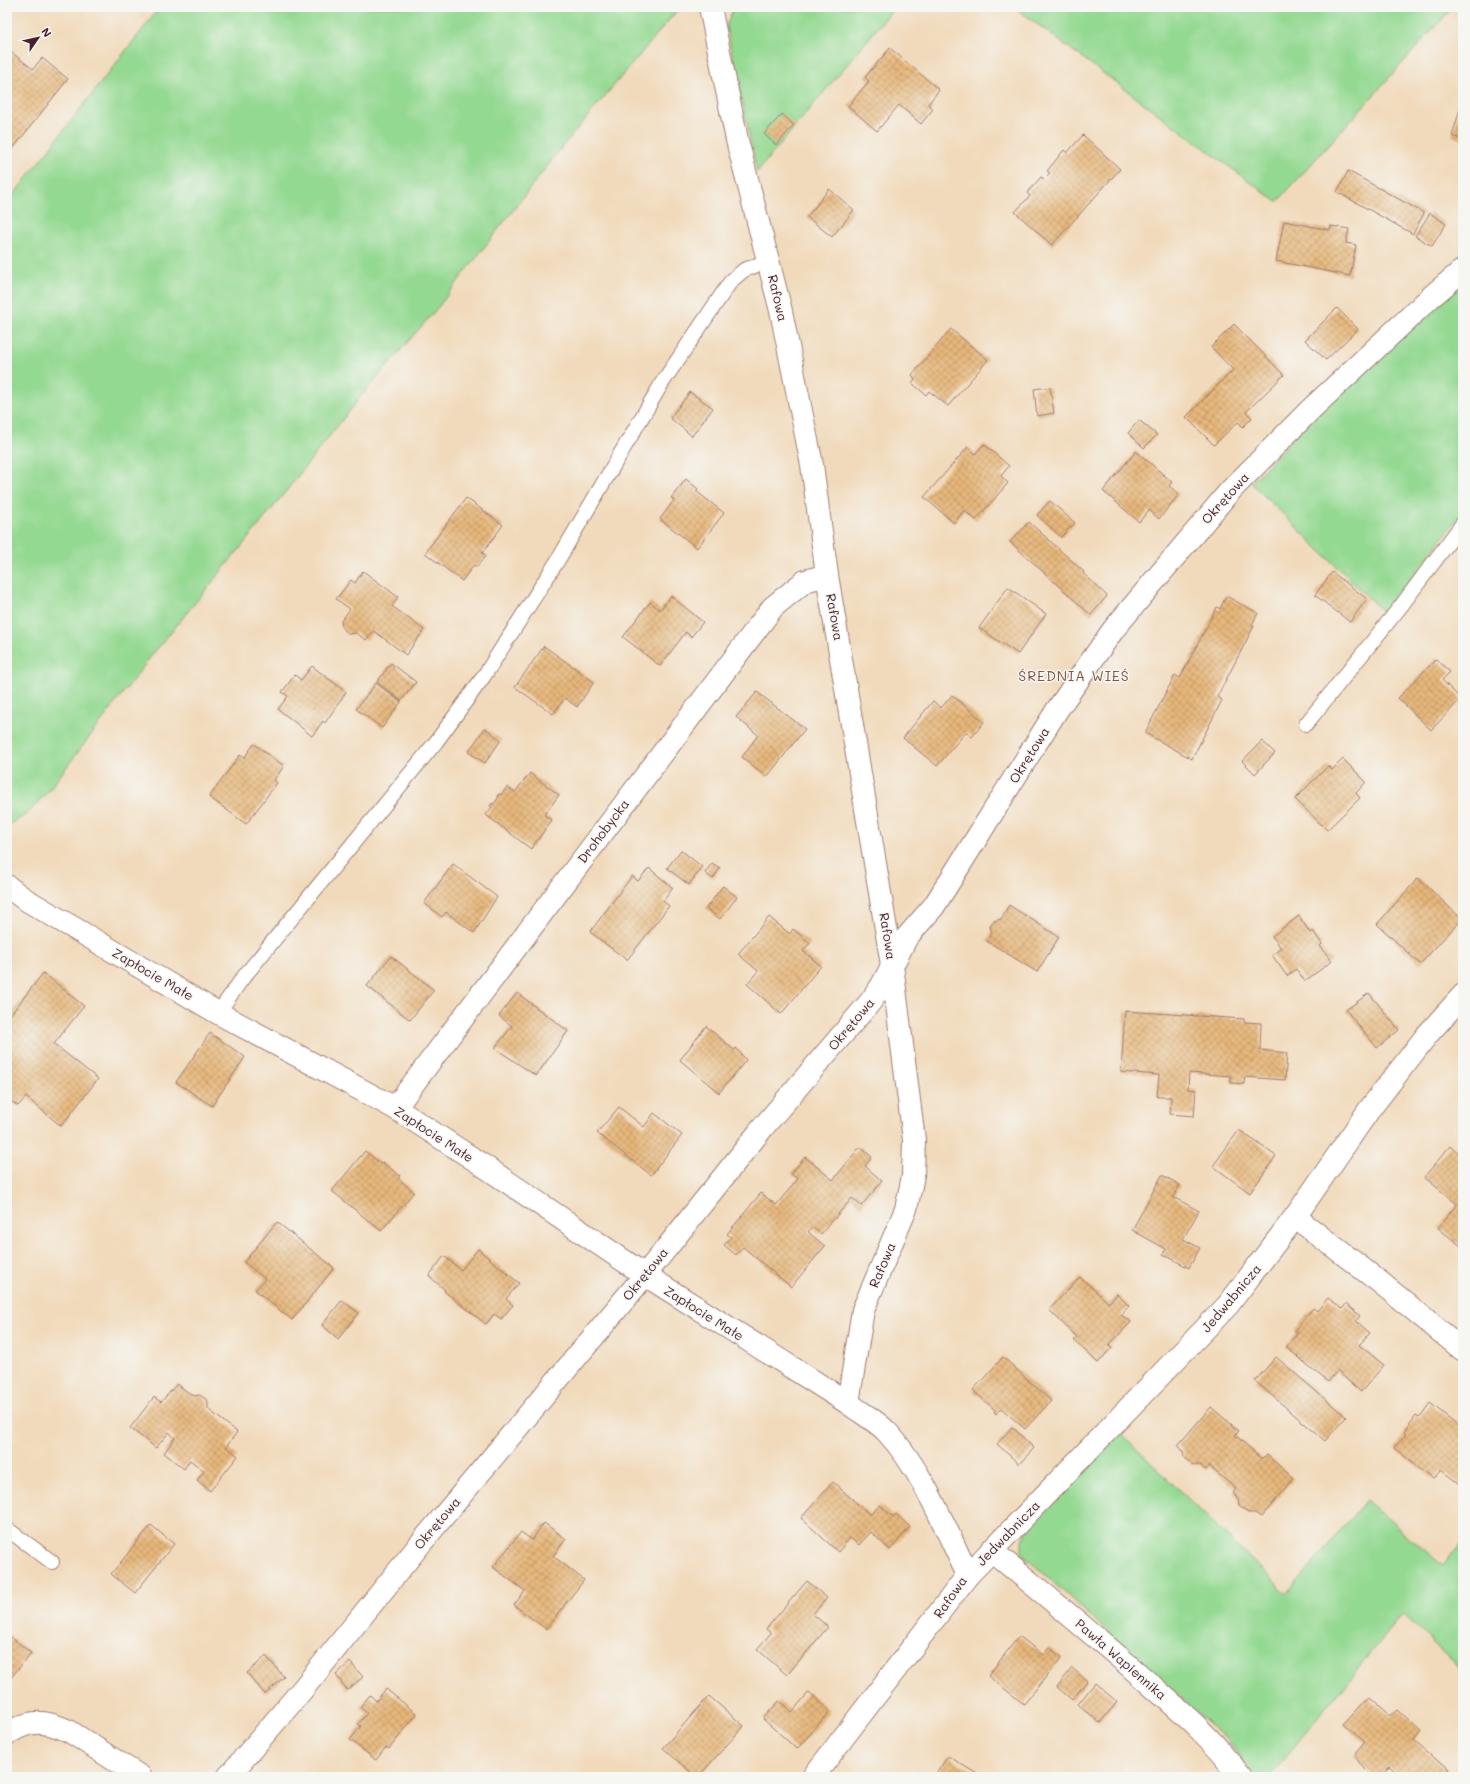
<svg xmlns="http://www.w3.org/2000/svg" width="1470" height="1784" font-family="Mali,sans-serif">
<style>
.grass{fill:#94d992;stroke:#6f7c5e}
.building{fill:url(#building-cross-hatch)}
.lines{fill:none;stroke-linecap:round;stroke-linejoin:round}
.lane-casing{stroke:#9e7c73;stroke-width:16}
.street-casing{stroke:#9e7c73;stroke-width:24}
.lane{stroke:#fff;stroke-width:14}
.street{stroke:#fff;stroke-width:22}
.labels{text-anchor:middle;stroke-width:3;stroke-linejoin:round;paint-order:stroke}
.street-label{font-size:13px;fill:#4a1f2b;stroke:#f6f6f2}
.neighbourhood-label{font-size:14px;letter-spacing:1px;fill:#815547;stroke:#f6f6f2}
</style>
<defs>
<pattern id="building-cross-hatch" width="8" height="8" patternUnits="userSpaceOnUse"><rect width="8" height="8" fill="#e7b87c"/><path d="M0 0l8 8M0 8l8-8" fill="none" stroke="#bd9566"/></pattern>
</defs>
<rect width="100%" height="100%" fill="#f6f6f2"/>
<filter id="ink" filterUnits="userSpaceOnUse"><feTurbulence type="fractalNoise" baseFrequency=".025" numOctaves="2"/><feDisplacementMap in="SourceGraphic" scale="8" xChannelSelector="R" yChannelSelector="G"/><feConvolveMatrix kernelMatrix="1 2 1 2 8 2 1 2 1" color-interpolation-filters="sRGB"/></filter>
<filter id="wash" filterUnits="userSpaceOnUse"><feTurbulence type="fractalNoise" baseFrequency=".012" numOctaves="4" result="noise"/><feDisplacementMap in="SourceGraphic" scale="16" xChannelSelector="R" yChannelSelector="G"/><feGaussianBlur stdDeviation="0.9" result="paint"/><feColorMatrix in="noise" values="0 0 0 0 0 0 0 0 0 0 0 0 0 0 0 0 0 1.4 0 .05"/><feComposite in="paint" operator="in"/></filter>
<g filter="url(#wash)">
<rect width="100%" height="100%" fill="#f1dabb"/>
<!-- grass -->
<g class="grass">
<polygon points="160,7 680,7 562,147 438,307 362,395 256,529 152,655 49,790 29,812 7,827 7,203"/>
<polygon points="734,7 895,7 757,172 726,26"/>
<polygon points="1014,7 1453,7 1277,202"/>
<polygon points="1463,283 1463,512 1384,613 1251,483 1314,416"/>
<polygon points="1121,1434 1287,1594 1366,1500 1443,1566 1463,1540 1463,1672 1403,1614 1269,1777 1253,1777 1229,1742 1022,1554 1022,1540 1031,1525"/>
</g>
<g id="blocks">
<!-- building -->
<g class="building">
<polygon points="890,48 939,90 928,104 933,109 921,124 899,105 877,131 848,106 869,81 865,77"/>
<polygon points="7,49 33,69 42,58 68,79 7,156"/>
<polygon points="1463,99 1463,140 1452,136"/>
<polygon points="782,114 794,125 776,145 764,134"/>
<polygon points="1083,135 1120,169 1052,245 1015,212 1030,196 1027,193 1041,177 1044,179 1050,173 1047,171 1064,150 1067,153"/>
<polygon points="1348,171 1424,213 1413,234 1337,192"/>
<polygon points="829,189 854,210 832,237 807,217"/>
<polygon points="1430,213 1446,224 1432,246 1415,236"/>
<polygon points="1284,221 1330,230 1331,226 1349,229 1346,243 1356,245 1350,276 1276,261"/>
<polygon points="1337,308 1358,329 1326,360 1305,340"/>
<polygon points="1234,324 1284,375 1246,412 1252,418 1243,427 1238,422 1214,445 1186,417 1233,370 1211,347"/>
<polygon points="951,329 988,360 948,406 929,391 926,395 912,383 915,379 912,375"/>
<polygon points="1050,387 1054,413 1037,416 1034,389"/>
<polygon points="690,392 713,408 692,436 670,418"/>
<polygon points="1139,420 1157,435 1144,448 1128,433"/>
<polygon points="984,444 1009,466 1001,476 1008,483 976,520 964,510 954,523 924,497 968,447 975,454"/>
<polygon points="1136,451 1172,482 1169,486 1179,494 1159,519 1149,510 1139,522 1103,491"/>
<polygon points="686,479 698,489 696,491 724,513 697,548 660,519 674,500 671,498"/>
<polygon points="466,498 503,525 482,553 486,555 477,567 474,565 462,581 425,553"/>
<polygon points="1050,501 1075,523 1061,537 1037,515"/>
<polygon points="1029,522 1084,572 1083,573 1107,596 1091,615 1010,542"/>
<polygon points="363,571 398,597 392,606 424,630 406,655 374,631 366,640 356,633 349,634 342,628 341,621 350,609 336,599 351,580 355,583"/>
<polygon points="1332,572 1367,599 1350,622 1315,595"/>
<polygon points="1008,587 1046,614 1018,654 979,628"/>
<polygon points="671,596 703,622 691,637 686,632 660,666 623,637 650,602 660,610"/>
<polygon points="1226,596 1258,613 1252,625 1254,626 1217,697 1222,700 1192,759 1145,733 1175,675 1180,678 1217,607 1220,609"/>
<polygon points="544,646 594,682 577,707 565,698 553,714 515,687"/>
<polygon points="1436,659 1450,672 1442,680 1461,699 1431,730 1398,698"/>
<polygon points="391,663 416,682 401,701 377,682"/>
<polygon points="312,666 346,692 325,723 323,721 312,736 278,709 288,696 282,692 295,675 301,680"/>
<polygon points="376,683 401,702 382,728 356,709"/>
<polygon points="757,692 805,729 767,777 742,757 758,735 736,717"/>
<polygon points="952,695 984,722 972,737 966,732 937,766 903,738 933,701 941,708"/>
<polygon points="485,728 501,740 485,763 468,752"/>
<polygon points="1262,741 1275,753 1255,774 1242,761"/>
<polygon points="254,744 284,766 274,780 277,783 246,824 209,797 240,755 244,758"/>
<polygon points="1343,759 1366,782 1356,793 1360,798 1327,830 1295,799 1328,766 1332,770"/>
<polygon points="530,773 559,795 544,815 552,820 531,849 486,815 492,807 490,806 492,803 493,805 499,797 497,796 499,794 501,795 507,787 515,792"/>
<polygon points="681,850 702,867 689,885 667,868"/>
<polygon points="712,863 720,868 713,879 705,873"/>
<polygon points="453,864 497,897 474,933 446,912 442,917 424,903"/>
<polygon points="649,868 673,888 663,901 669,906 627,960 590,932 632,876 638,881"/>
<polygon points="1418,878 1462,919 1420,964 1377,924"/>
<polygon points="723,886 737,897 720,919 706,908"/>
<polygon points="1009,905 1059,937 1037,972 987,941 992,933 990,927 994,921 1001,919"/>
<polygon points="1299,916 1310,933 1313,931 1322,944 1320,946 1332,961 1305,981 1296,969 1287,976 1272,955 1281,948 1272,936"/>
<polygon points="769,917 790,934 793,929 810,943 803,951 821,966 781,1014 747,984 758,971 738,954"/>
<polygon points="391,956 434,990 410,1020 367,986"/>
<polygon points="43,973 84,1006 54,1044 98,1079 61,1126 26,1097 18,1106 7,1098 7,1089 10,1085 7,1083 7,1019"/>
<polygon points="517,993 568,1031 536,1076 495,1048 512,1026 499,1016"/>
<polygon points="1369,993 1399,1030 1377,1048 1346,1010"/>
<polygon points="1125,1011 1244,1019 1244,1022 1261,1023 1260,1050 1287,1053 1285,1080 1245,1077 1244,1084 1231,1083 1231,1076 1189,1073 1188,1089 1196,1090 1194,1116 1170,1114 1171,1097 1157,1097 1159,1075 1121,1072"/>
<polygon points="706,1026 734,1050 736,1048 737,1049 746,1060 719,1093 680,1060"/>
<polygon points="210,1033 245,1057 212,1106 176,1082"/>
<polygon points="619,1107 644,1127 654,1113 682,1135 651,1175 597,1133"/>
<polygon points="1239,1130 1276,1156 1250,1193 1213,1166"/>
<polygon points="1450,1146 1463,1158 1462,1247 1438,1228 1457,1204 1424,1177"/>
<polygon points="860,1147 872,1157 865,1166 882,1181 861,1206 852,1198 821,1234 812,1227 808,1232 825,1246 791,1287 743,1247 736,1255 724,1245 731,1237 727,1234 761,1193 776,1205 798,1179 791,1174 805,1157 833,1180"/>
<polygon points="365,1151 381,1164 382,1162 400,1176 398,1178 414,1192 381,1231 332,1191"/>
<polygon points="1162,1175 1180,1185 1173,1197 1199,1211 1183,1239 1200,1248 1189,1268 1163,1254 1166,1249 1132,1230"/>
<polygon points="277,1222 334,1268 292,1320 255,1290 265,1279 244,1262"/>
<polygon points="478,1249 519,1283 506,1299 513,1305 501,1319 494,1314 486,1324 444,1291 445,1290 429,1276 444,1256 461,1270"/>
<polygon points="1080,1277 1109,1303 1117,1294 1129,1306 1121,1315 1131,1322 1109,1345 1112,1347 1098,1363 1074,1340 1077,1337 1049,1310"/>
<polygon points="1328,1298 1342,1309 1346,1304 1360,1316 1356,1321 1370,1333 1359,1345 1384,1365 1361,1392 1337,1371 1328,1382 1286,1347 1298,1333 1294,1331 1313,1308 1317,1311"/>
<polygon points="342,1300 359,1313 338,1339 322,1325"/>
<polygon points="1003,1357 1051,1401 1025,1429 1001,1408 996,1414 994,1412 996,1411 973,1390"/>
<polygon points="1276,1357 1346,1417 1325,1441 1255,1381"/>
<polygon points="177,1384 193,1396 200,1395 208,1401 208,1409 237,1432 226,1447 238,1456 210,1491 197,1480 204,1471 190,1460 184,1469 164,1453 175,1438 169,1432 156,1448 130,1428 154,1397 161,1402"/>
<polygon points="1430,1403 1463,1429 1463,1487 1441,1470 1433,1479 1394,1448 1406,1434 1404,1432 1416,1416 1419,1418"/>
<polygon points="1211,1407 1239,1431 1235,1435 1263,1459 1267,1455 1294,1479 1261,1517 1255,1513 1248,1513 1239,1505 1238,1498 1233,1493 1236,1489 1223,1478 1209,1466 1206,1470 1200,1465 1193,1465 1184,1458 1183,1451 1178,1445"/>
<polygon points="1012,1427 1034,1448 1019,1464 997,1444"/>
<polygon points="833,1482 870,1515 880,1505 893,1517 896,1514 910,1527 890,1550 871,1532 859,1545 850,1538 838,1552 801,1518"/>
<polygon points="544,1523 566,1539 553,1556 584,1580 546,1629 514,1605 525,1591 493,1567 521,1532 532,1540"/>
<polygon points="151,1525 174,1544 135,1593 111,1574"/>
<polygon points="807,1581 827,1598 813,1614 828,1627 787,1675 757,1649 771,1633 766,1629"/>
<polygon points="7,1634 31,1653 10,1679 7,1677"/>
<polygon points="1019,1636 1043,1655 1049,1648 1062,1657 1024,1704 988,1676"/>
<polygon points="266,1656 284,1677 265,1694 247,1673"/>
<polygon points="350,1662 363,1677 347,1690 336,1675"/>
<polygon points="1072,1668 1087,1681 1072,1700 1057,1687"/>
<polygon points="1095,1683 1117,1702 1100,1723 1078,1704"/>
<polygon points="386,1689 417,1714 389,1749 386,1747 376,1760 350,1740 361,1726 358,1724 367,1713 360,1707 370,1695 376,1701"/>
<polygon points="809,1692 830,1711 797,1749 763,1719 779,1701 792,1712"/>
<polygon points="709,1696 744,1726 698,1777 696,1777 663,1748"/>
<polygon points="1368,1697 1390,1717 1398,1710 1421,1731 1414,1740 1447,1769 1440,1777 1400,1777 1389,1767 1379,1777 1376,1777 1354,1757 1365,1744 1343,1724"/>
<polygon points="948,1756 982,1777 934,1777"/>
</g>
</g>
</g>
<g filter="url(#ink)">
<use href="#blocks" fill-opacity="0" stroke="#9e7c73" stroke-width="1"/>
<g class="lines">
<!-- lane casing -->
<g class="lane-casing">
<g id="lane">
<polyline points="1306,724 1401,606 1463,523"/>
<polyline points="218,1013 242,979 436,742 484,676 558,560 662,383 731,281 744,270 768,261"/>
<polyline points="7,1529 52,1562"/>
</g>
</g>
<!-- street casing -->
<g class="street-casing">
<g id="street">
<path d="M710,7L737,140L781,311L812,465L827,575L892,965L914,1140L913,1176L906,1209L863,1310L848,1403C861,1413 877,1421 887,1432C923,1471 945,1528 968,1575"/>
<polyline points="7,886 23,898 218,1013 395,1108 481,1164 645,1275 848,1403"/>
<polyline points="395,1108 773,607 805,581 827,575"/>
<polyline points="1295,1217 1381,1283 1463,1350"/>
<path d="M991,1550C1042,1592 1093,1634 1143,1678C1178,1709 1213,1738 1241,1777"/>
<path d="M7,1734C30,1719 44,1720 69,1731L141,1777"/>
<polyline points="228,1777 302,1690 421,1543 645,1275 764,1126 871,1001 882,985 907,937 934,906 1057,710 1113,630 1229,492 1310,410 1432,296 1463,270"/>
<polyline points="813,1777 968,1575 1228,1305 1295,1217 1369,1110 1427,1035 1463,995"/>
</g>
</g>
<!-- lane -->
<use href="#lane" class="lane"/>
<!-- street -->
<use href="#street" class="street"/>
</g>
</g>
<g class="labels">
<!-- street labels -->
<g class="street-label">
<text transform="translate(778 298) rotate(77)" y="5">Rafowa</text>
<text transform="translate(1225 498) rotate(-48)" y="5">Okrętowa</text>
<text transform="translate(835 617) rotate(80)" y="5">Rafowa</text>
<text transform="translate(1029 755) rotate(-58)" y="5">Okrętowa</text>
<text transform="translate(603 831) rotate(-53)" y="5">Drohobycka</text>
<text transform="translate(888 936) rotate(81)" y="5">Rafowa</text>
<text transform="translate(153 974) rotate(30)" y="5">Zapłocie Małe</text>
<text transform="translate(851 1024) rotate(-50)" y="5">Okrętowa</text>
<text transform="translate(434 1134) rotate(33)" y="5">Zapłocie Małe</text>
<text transform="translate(882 1265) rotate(-67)" y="5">Rafowa</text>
<text transform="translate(645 1274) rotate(-51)" y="5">Okrętowa</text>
<text transform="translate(1231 1298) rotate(-50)" y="5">Jedwabnicza</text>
<text transform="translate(704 1313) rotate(32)" y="5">Zapłocie Małe</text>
<text transform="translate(437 1523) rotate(-50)" y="5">Okrętowa</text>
<text transform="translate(1008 1533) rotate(-46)" y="5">Jedwabnicza</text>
<text transform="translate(950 1597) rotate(-55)" y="5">Rafowa</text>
<text transform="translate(1121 1659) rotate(41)" y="5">Pawła Wapiennika</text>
</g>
<!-- neighbourhood labels -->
<g class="neighbourhood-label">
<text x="1074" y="681">ŚREDNIA WIEŚ</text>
</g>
</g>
<!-- margin -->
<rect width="1470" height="1784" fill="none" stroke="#f6f6f2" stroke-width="24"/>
<!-- north arrow -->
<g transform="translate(38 38) rotate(56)" stroke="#f6f6f2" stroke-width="3" paint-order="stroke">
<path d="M0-3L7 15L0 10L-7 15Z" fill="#4a1f2b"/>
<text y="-6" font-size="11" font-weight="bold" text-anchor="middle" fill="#4a1f2b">N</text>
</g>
</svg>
